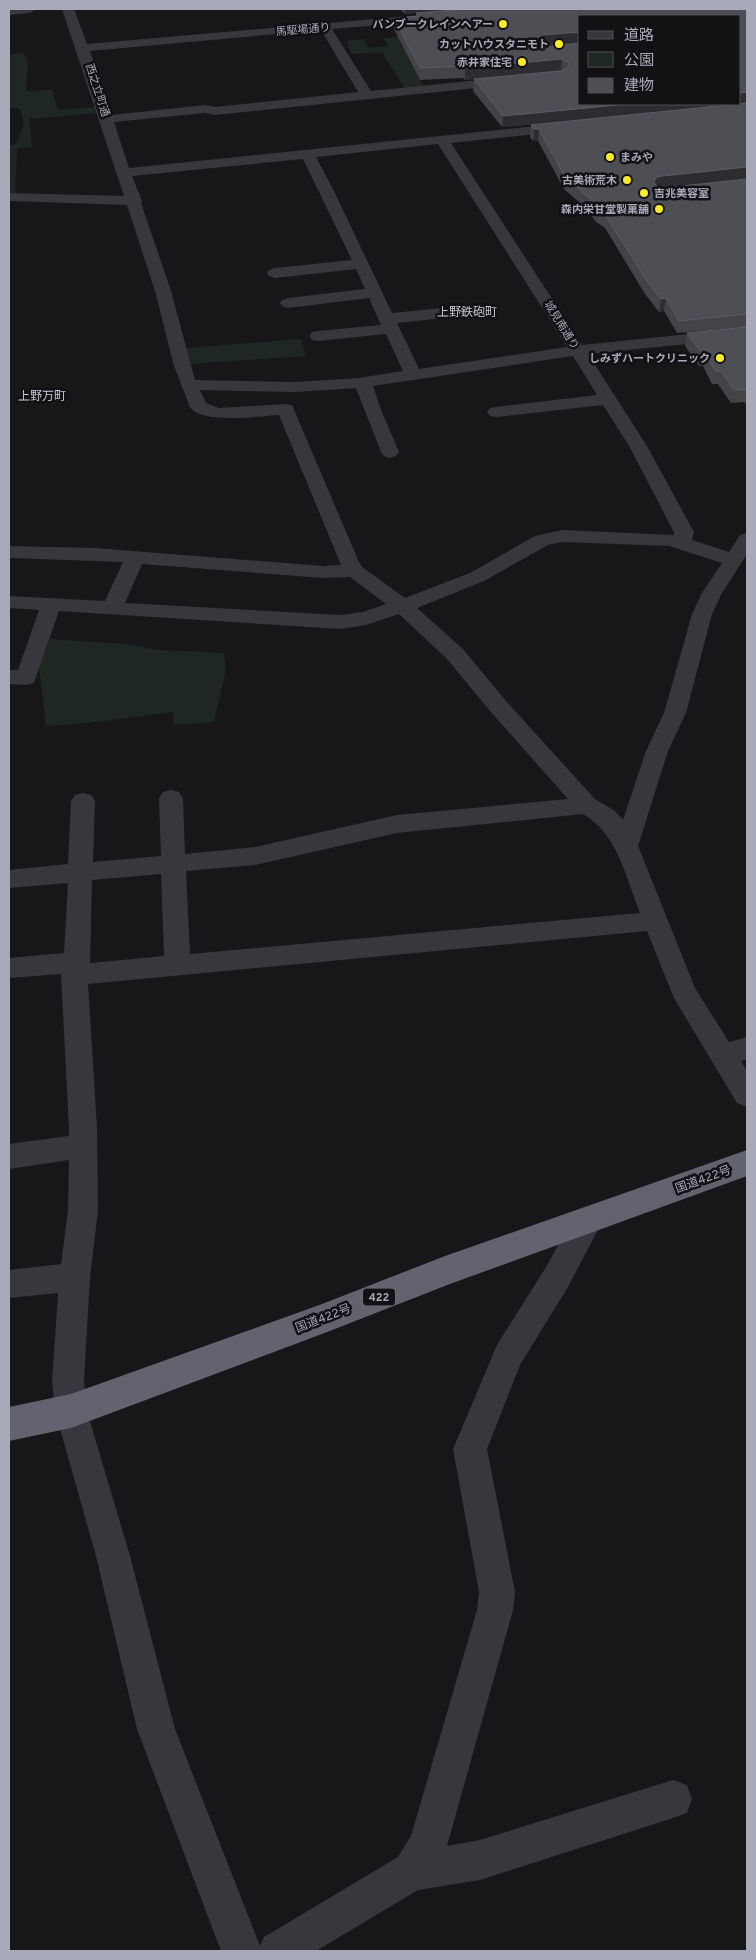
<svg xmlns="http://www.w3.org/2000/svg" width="756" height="1960" font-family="Overpass,'Noto Sans JP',sans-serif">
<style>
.green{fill:#1e2721}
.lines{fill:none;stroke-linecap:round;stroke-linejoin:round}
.minor{fill:#38373e;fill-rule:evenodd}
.highway{fill:#63636f;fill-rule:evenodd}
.wall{fill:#444348;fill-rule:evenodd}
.shaded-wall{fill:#2d2c30}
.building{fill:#4e4e55;stroke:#5c5c64}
.poi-dot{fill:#faea2d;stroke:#121113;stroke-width:2}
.labels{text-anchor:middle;stroke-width:5;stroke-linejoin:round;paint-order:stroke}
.far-poi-label{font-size:11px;font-weight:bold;fill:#a8a9b9;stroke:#121113;text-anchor:end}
.far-street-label{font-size:11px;fill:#a8a9b9;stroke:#121113}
.shield{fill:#121113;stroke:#7b7b87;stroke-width:1}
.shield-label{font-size:11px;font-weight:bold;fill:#a8a9b9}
.far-quarter-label{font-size:12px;fill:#c9c9d5;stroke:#121113}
.street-label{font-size:12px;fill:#a8a9b9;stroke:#121113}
</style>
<rect width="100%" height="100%" fill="#171618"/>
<!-- green -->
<g class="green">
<polygon points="467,31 539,50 559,73 511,78 504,71 417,73 424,88 406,90 382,53 351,54 347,41 363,39 368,48 389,46 383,38"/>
<path d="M24,52L28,64L26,91L52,90L58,110L95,107L97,113L29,119L32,147L17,149L15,194L9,193V145L16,144C23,128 27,124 19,108H9V55Z"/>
<polygon points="301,339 306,356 190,364 185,348"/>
<polygon points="50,639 126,644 158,650 224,653 226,669 214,722 174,725 173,712 97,722 46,726 39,667"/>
</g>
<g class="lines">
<!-- minor -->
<g class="minor">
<polygon points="9,9 36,9 30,13 9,15"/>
<path d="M62,9H74L87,44L433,14L435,17L429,21L332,29L371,91L509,77L514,78L515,81L514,84L215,115L205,113L114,122L129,168L566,123L571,124L573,127L571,130L566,131L451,143L582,345L747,328V338L588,354L647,446L694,532L692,540L729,552L740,535L747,533V554L722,593L712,614L686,713L668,751L638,846L695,988L729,1042L747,1037V1059L741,1061L747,1071V1107L737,1103L674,998L647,931L88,984L97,1128L98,1211L90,1277L84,1381L87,1411L130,1556L175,1729L260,1946L264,1937L398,1857L411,1836L477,1610L479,1592L453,1449L497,1345L546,1267L576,1213L587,1209L598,1213L602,1222L568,1287L520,1365L487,1449L515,1592L513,1610L447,1846L480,1840L673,1780L687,1785L692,1799L687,1813L673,1818L480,1880L418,1890L316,1951H221L137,1729L96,1556L55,1411L52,1381L58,1293L9,1298V1270L61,1264L68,1211L69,1160L9,1169V1144L69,1136V1128L61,974L9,978V958L64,953L68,883L9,888V870L68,864L71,801L75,795L83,793L91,795L95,801L93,862L161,856L159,798L163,792L171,790L179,792L183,798L185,854L255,847L397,815L568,799L490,711L447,659L399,614L366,625L340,629L59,611L34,683L26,685L9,684V670H18L39,610L9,608V596L105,601L123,562L9,558V546L95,548L323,566L341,565L279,415C259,416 203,425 190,407L174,366L155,291L127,205L9,201V193L124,196ZM321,30L358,92L215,107L205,105L111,115L90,51ZM438,144L567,347L419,369L397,323L472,315L478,313L480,310L478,307L472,305L392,313L334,191L316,157ZM303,159L352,260L275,268L269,270L267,273L269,276L275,278L356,269L365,289L288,298L282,300L280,303L282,306L288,308L369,298L381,325L318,331L312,332L310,336L312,340L318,341L386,334L403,371L359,378L296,382L195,380L171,291L141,203L142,201L132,176ZM573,356L597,395L496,407L490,408L487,412L490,416L496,417L603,405L629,446L674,532V535L562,530L535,536L470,573L405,598L362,567L359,562L292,405L286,404L219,408L206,403L200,390L296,392L356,388L381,452L384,456L390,458L396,456L399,452L381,410L373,386ZM562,542L669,546L722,563L702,593L692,614L664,713L646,751L623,820L615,811L595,799L506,701L463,649L417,608L484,581L548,545ZM142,564L323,578L350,577L386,604L363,612L340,615L125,603ZM583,814C618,834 626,878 640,913L190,954L186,871L255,865L397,833ZM161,874L164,956L90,963L92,880Z"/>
</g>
<!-- highway -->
<polygon class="highway" points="747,1150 747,1176 450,1284 322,1334 71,1428 9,1441 9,1407 71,1394 322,1304 445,1256"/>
</g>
<!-- wall -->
<g class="wall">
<path d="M400,9H747V327L677,333L664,311L659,312L645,294L605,228L595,221L588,210L564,189L538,141H533L530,137L531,125L685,110L502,127L473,91L474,79L562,71L465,80L463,78L420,80L394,29V18L416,17V13L405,14ZM580,16L740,104H580V43L542,47L541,46L580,43Z"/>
<polygon points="747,327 747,406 744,402 731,403 718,384 712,384 703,366 699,366 685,346 687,333"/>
</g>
<!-- shaded-wall -->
<g class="shaded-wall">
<polygon points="405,9 467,9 405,14"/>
<polygon points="580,32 580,43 541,46 534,40 542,35"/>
<polygon points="562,59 561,70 465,80 465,68"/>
<polygon points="747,92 747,104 502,127 503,116 628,104 740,104 740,93"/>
<polygon points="534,129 539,129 538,141 533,141"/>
<polygon points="747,167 747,179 656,189 654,181 657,177"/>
<polygon points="666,298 664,311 659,312 661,299"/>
</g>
<!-- building -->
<g class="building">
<polygon points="467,9 747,9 747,92 740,93 740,16 580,16 580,32 542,35 534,40 542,47 580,43 580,90 577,92 580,95 580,104 628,104 503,116 474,79 562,71 569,66 569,63 562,59 465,68 463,66 420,68 394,18 419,16 416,13"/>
<polygon points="747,103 747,167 662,176 657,177 654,181 656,186 663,188 747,179 747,314 679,321 666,298 661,299 647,281 606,216 597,209 589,198 565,177 539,129 534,129 531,125"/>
<polygon points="747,327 747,389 734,390 721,371 715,371 705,353 702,353 687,333"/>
</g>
<!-- markers -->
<g class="poi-dot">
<circle cx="503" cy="24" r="5"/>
<circle cx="559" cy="44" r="5"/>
<circle cx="522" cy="62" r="5"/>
<circle cx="610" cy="157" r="5"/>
<circle cx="627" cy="180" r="5"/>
<circle cx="644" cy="193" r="5"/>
<circle cx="659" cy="209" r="5"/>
<circle cx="720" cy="358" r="5"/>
</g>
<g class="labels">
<!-- far-poi labels -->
<g class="far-poi-label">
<text x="493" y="28">バンブークレインヘアー</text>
<text x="549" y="48">カットハウスタニモト</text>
<text x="512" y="66">赤井家住宅</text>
<text x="620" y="161" text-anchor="start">まみや</text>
<text x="617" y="184">古美術荒木</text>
<text x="654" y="197" text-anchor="start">吉兆美容室</text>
<text x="649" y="213">森内栄甘堂製菓舗</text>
<text x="710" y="362">しみずハートクリニック</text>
</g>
<!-- far-street labels -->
<g class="far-street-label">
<text transform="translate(303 29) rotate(-5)" y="4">馬駆場通り</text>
<text transform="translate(98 90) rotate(72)" y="4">西之立町通</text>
<text transform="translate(562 325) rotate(58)" y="4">城見南通り</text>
</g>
<!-- shield labels -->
<rect class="shield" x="363" y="1288.5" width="32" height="17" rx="4"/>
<g class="shield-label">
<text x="379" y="1301">422</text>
</g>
<!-- far-quarter labels -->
<g class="far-quarter-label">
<text x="467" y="316">上野鉄砲町</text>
<text x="42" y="400">上野万町</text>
</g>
<!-- street labels -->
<g class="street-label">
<text transform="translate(703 1179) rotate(-20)" y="4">国道422号</text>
<text transform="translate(323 1318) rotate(-21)" y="4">国道422号</text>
</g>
</g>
<!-- border -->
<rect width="756" height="1960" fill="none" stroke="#a8a9b9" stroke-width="20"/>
<!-- legend -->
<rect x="578" y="15" width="162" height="90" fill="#121113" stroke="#4e4e55"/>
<rect x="588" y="31" width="25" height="8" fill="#38373e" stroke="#4e4e55"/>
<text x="624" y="40" font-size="15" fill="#a8a9b9">道路</text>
<rect x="588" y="52" width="25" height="15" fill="#1e2721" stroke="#4e4e55"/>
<text x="624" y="65" font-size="15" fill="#a8a9b9">公園</text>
<rect x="588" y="78" width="25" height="15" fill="#4e4e55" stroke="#4e4e55"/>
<text x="624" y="90" font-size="15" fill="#a8a9b9">建物</text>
</svg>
